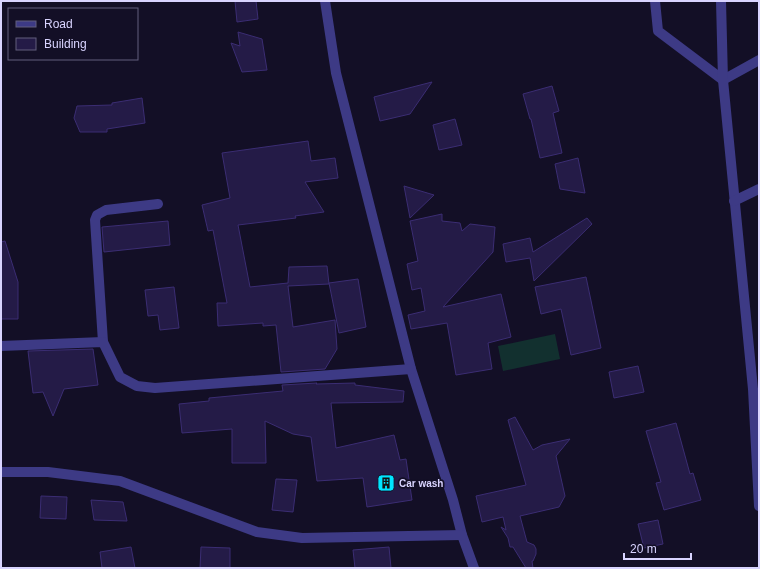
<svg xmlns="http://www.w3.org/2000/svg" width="760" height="569" font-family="Arial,sans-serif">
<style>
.green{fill:#12302f}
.building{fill:#241b47;stroke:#3b2d73}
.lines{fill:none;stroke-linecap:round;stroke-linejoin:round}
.minor{stroke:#3d3a85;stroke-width:10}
.labels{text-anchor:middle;stroke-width:3.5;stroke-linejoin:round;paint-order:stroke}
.poi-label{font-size:10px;font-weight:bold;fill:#d9d4ff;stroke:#130f26;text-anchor:start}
</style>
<rect width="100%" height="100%" fill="#130f26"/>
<!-- green -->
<polygon class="green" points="555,334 560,359 503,371 498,346"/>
<!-- building -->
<g class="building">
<polygon points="235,1 256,1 258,19 237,22"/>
<polygon points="238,32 262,39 267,70 242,72 231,43 240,46"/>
<polygon points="432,82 410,114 380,121 374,97"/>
<polygon points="552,86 559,111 553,113 562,153 540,158 531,119 530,119 523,94"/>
<polygon points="142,98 145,123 107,129 107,132 80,132 74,118 77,106 112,105 112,103"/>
<polygon points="455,119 462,145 439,150 433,125"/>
<polygon points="308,141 311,161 335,158 338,178 305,182 324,212 295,216 296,218 238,225 250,287 288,283 289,267 327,266 329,284 288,286 293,327 335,320 337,349 325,369 281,372 276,325 263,326 263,323 218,326 217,303 227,303 213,230 208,231 202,205 230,198 222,153"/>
<polygon points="578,158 585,193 560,189 555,164"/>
<polygon points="404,186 434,195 410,218"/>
<polygon points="442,214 442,221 460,223 462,231 470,224 495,227 493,252 443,307 501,294 511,337 488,343 492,369 456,375 447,323 411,329 408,315 425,311 421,288 412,290 407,264 418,261 410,221"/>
<polygon points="587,218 592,224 534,281 530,258 506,262 503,244 530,238 533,252"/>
<polygon points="168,221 170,245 104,252 102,227"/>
<polygon points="5,241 18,282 18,319 1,319 1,242"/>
<polygon points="586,277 601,348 571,355 561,309 541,314 535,287"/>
<polygon points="358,279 366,327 339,333 329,283"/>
<polygon points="174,287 179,328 160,330 158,315 148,316 145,290"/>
<polygon points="93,349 98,385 64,389 53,416 43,392 33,393 28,351"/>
<polygon points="638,366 644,392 614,398 609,372"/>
<polygon points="317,383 316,384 355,383 355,385 404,391 403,402 331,403 336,448 394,435 400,460 406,459 412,500 367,507 363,478 317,481 311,437 293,434 265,421 266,463 232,463 232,429 182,433 179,404 209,401 209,398 283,391 282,385"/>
<polygon points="515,417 533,450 542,445 570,439 556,456 565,496 559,507 520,516 527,542 534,545 536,549 536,554 533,561 532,561 533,568 526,568 513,547 510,547 508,538 501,527 506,530 503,517 482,522 476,496 526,485 508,420"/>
<polygon points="676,423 690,474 693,473 701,500 664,510 656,483 661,482 646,431"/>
<polygon points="276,479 297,480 293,512 272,510"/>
<polygon points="41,496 67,497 66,519 40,518"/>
<polygon points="91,500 123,502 127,521 94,520"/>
<polygon points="658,520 663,544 644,548 638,524"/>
<polygon points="131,547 135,568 102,568 100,552"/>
<polygon points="201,547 230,548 230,568 200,568"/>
<polygon points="389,547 391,568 355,568 353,550"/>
</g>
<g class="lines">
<!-- minor -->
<g class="minor">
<polyline points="325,1 336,73 411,369 453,500 462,535 474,568"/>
<polyline points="655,1 658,31 723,80 759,60"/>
<polyline points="721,1 723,80 753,389 759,506"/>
<polyline points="734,201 759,189"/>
<polyline points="103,342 95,220 97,215 106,210 158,204"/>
<polyline points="1,346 103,342 120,377 137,386 155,388 411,369"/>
<polyline points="1,472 48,472 120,481 257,532 302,538 462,535"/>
</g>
</g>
<!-- icons -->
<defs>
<g id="building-square" transform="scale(0.9)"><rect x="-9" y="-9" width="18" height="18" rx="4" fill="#00e5ff" stroke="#130f26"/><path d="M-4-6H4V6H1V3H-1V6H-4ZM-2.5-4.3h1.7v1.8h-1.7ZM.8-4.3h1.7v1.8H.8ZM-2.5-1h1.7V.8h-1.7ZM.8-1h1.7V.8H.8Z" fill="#111"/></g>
</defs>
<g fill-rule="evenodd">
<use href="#building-square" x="386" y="483"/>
</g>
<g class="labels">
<!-- poi labels -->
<g class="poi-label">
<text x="399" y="487">Car wash</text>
</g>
</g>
<!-- border -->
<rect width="760" height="569" fill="none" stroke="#d9d4ff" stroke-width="4"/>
<!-- legend -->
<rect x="8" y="8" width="130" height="52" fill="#130f26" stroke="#625e7d"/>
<rect x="16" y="21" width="20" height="6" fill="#3d3a85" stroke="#625e7d"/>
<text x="44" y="28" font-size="12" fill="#d9d4ff">Road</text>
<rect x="16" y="38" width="20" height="12" fill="#241b47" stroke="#625e7d"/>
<text x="44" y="48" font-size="12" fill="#d9d4ff">Building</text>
<!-- scale -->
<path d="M624 553v6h67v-6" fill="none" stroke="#d9d4ff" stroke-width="2"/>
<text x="630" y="553" font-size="12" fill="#d9d4ff" stroke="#130f26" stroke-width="3" paint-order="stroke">20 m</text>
</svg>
